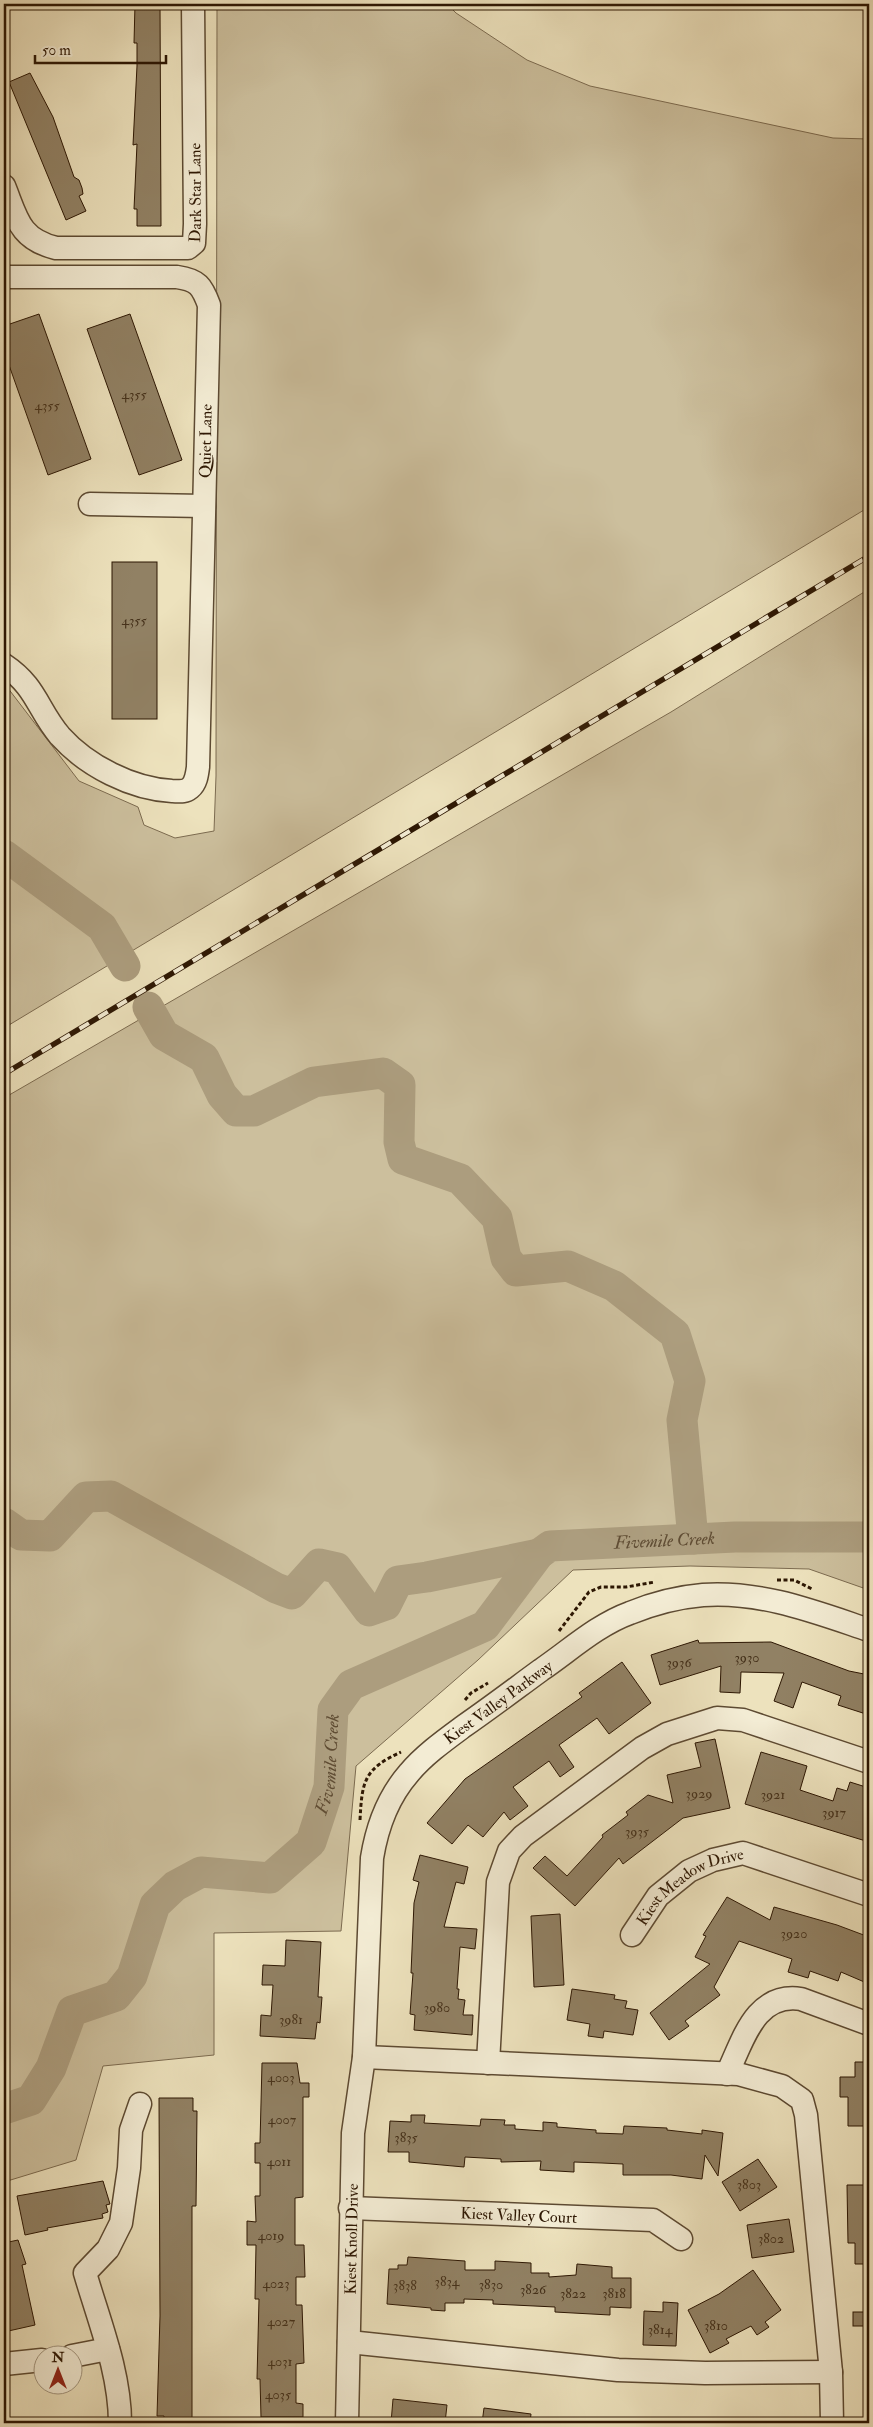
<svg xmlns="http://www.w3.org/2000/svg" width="873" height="2427" font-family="'IM FELL Double Pica',serif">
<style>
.green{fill:#ccbf9d;stroke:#7c6b50}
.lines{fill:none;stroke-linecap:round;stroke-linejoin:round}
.river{stroke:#ac9d7e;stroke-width:31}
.building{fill:#918164;stroke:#2d1703}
.minor-casing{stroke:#5d4a32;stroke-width:25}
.path{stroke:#2d1703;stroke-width:3;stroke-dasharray:4 2.5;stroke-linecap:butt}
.minor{stroke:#f3ecd4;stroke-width:22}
.rail-casing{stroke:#2d1703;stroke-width:5.5}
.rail{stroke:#f3ecd4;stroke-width:4;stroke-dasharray:11;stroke-linecap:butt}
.labels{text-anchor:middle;stroke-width:5;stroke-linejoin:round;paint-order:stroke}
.number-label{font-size:14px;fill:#46321b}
.street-label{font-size:16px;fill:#2d1703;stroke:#f3ecd4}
.water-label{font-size:18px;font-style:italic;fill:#604d34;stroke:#f3ecd4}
</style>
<rect width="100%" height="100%" fill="#ede2bd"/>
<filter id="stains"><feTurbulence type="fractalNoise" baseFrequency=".004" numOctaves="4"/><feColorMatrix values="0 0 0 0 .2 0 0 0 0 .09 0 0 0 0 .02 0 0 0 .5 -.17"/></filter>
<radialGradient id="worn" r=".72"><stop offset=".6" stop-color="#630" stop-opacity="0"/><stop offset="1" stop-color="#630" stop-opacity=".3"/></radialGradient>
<!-- green -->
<g class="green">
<polygon points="217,4 447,4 456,13 527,60 590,86 833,138 869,139 869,507 4,1028 4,683 79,781 138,807 144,825 175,838 214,831 216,776"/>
<polygon points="869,589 869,1590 809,1569 690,1566 573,1570 478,1660 356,1766 341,1931 214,1933 214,2055 103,2066 76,2160 4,2182 4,1098 671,712"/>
</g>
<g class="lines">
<!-- river -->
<g class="river">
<polyline points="4,855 102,927 125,966"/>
<polyline points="148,1007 164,1035 204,1058 222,1095 236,1111 254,1111 314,1082 383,1073 400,1085 399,1142 403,1159 460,1179 497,1218 506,1258 516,1271 568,1266 614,1286 675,1334 690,1381 682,1420 693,1539"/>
<polyline points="4,1523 21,1535 50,1536 86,1497 111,1496 276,1588 292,1594 319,1564 337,1568 369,1611 386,1605 398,1581 427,1577 539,1554"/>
<path id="s1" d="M4,2109L31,2100L51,2068L72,2011L116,1996L132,1976L155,1905L175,1886L201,1872L270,1878L311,1842L329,1787L333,1710L351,1685L485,1626L539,1554L550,1546L735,1537H869"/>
</g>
</g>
<!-- building -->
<g class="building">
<polygon points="135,4 160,4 161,226 137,226 137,209 134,209 137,144 133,145 137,66 137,43 134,43"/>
<polygon points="30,73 53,117 74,177 79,180 82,188 83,194 79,196 86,211 66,220 9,82"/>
<polygon points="39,314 91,459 48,475 4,351 4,326"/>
<polygon points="130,314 182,460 139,475 87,329"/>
<rect x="112" y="562" width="45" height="157"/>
<polygon points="698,1640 699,1643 771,1642 849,1671 869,1675 869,1715 838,1705 841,1696 802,1682 793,1708 774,1701 784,1673 741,1672 740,1693 720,1692 721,1666 660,1685 651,1655"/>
<polygon points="622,1662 651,1703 609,1734 597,1718 559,1745 574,1767 560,1777 549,1761 513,1787 528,1806 510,1820 504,1812 483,1837 468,1825 452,1844 427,1823 465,1779 582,1697 579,1693"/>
<polygon points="715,1739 730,1808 683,1818 623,1864 619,1858 575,1906 533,1868 545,1856 567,1876 603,1837 602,1835 628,1815 626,1812 648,1795 673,1803 667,1775 701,1767 695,1743"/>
<polygon points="761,1752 807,1766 800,1790 833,1801 837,1788 847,1791 850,1782 869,1788 869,1842 745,1804"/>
<polygon points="420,1855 468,1867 464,1884 456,1882 444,1927 477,1929 475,1949 460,1947 457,1989 459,1989 458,1999 465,2000 463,2015 473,2015 472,2035 414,2030 415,2015 410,2014 413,1973 411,1973 414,1903 419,1882 413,1880"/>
<polygon points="727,1897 770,1920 774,1907 837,1925 869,1937 869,1984 841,1972 838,1981 810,1971 808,1978 788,1972 792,1959 739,1941 714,1987 720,1995 685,2021 689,2026 669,2040 650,2013 710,1964 695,1957 706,1936 703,1935"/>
<polygon points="560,1914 564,1985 534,1987 531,1916"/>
<polygon points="286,1940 321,1942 318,1997 322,1997 320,2023 317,2022 315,2039 260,2036 261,2015 271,2016 273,1985 262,1985 263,1965 285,1966"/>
<polygon points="572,1989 615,1995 614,1999 627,2001 625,2008 638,2010 633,2035 604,2031 603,2038 588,2036 590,2024 567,2020"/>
<polygon points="855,2062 869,2062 869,2126 848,2126 848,2097 840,2097 840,2077 855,2077"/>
<polygon points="262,2063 297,2063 300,2083 309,2083 309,2097 303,2097 303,2197 295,2198 295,2245 304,2245 305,2277 296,2277 296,2305 302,2305 304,2363 296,2364 296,2403 303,2404 303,2417 261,2417 260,2379 257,2379 259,2299 255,2299 256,2245 247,2245 247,2221 256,2222 255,2196 260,2196 260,2163 255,2163 255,2143 260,2143"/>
<polygon points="159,2098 193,2098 193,2111 197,2111 196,2206 192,2206 192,2423 164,2423 164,2416 157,2416 160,2316"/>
<polygon points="411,2115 425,2115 424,2123 480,2126 481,2119 505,2120 504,2125 515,2125 515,2129 543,2131 543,2122 557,2123 557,2127 596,2130 596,2133 623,2134 624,2126 667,2128 667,2130 702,2134 702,2130 723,2133 718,2176 705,2155 702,2179 671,2175 623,2175 623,2164 602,2163 574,2162 574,2172 540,2170 541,2161 501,2162 501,2159 465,2157 464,2167 409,2162 409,2152 388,2152 390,2121 411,2122"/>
<polygon points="758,2159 777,2187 740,2211 722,2182"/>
<polygon points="103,2181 110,2204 106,2205 108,2212 102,2214 103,2218 47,2228 48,2230 25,2235 17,2196"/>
<polygon points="847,2185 869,2185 869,2264 855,2264 855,2243 848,2243"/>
<polygon points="789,2219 794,2252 752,2258 747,2225"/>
<polygon points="18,2240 26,2264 22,2265 35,2325 4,2332 4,2243"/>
<polygon points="408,2257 465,2261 465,2270 495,2270 495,2261 531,2263 531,2273 549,2273 549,2277 576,2275 577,2264 612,2267 612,2278 631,2278 631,2308 610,2307 610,2315 555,2312 555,2307 493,2304 493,2300 464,2299 464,2303 445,2303 445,2311 431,2310 431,2308 387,2304 389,2269 398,2269 398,2265 407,2265"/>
<polygon points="753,2270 781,2310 765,2322 769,2327 757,2335 751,2326 726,2339 729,2343 710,2353 688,2310 719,2294"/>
<polygon points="663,2302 678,2303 676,2346 643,2345 644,2311 663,2312"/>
<rect x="853" y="2312" width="16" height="14"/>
<polygon points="393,2399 447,2405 445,2423 391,2423"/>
<polygon points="484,2408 531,2414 530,2423 482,2423"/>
</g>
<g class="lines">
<!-- minor casing -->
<g class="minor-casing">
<g id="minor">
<path id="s2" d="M4,186C17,218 19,239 56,248H188L194,243L195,224L193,4"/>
<path d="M4,277H177C198,280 202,286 209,305L198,767C197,775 196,783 190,788C184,793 178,791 172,791C132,789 87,766 60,736C37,709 37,687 4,665"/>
<polyline points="90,504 204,506"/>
<path id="s3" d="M632,1935L658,1896L689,1871L713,1860L743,1853L869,1895"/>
<polyline points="364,2057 738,2074 782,2086 802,2100 806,2115 831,2372 832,2423"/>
<polyline points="488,2063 498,1882 509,1851 523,1836 642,1748 667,1734 717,1718 743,1720 869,1762"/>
<path d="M727,2074C743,2041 755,1992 801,1999L869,2024"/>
<path id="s4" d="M350,2208L653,2220L681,2239"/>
<polyline points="349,2342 618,2370 705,2373 831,2372"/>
<polyline points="72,2356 108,2349"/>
<polyline points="4,2364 42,2360"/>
<path d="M120,2423C120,2372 99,2321 85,2273L108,2249L121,2223L129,2168L131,2130L140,2104"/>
<path id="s5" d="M347,2423L353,2133L364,2057L372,1858C377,1827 388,1797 409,1773C424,1755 445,1740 464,1726C490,1708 515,1689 541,1670C569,1651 597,1625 630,1613C652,1604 679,1597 703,1595C762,1591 815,1612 869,1630"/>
</g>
</g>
<!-- path -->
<g class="path">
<polyline points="777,1580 794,1580 812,1589"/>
<polyline points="559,1631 589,1592 601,1587 626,1587 655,1582"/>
<polyline points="465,1700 471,1693 488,1683"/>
<path d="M360,1820C362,1781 364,1769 401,1752"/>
</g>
<!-- minor -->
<use href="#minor" class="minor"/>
<!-- rail casing -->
<g class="rail-casing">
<polyline id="rail" points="4,1074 869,556"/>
</g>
<!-- rail -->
<use href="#rail" class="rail"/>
</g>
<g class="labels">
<!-- number labels -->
<g class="number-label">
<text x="134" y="399">4355</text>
<text x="47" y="410">4355</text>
<text x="134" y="625">4355</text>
<text x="747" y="1662">3930</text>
<text x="679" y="1667">3936</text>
<text x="699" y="1798">3929</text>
<text x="773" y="1799">3921</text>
<text x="834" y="1817">3917</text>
<text x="637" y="1836">3935</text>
<text x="794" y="1938">3920</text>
<text x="437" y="2012">3980</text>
<text x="291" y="2024">3981</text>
<text x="281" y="2082">4003</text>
<text x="282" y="2124">4007</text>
<text x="406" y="2142">3835</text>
<text x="279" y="2166">4011</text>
<text x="749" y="2189">3803</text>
<text x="271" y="2240">4019</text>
<text x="771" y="2243">3802</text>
<text x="447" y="2286">3834</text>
<text x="276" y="2288">4023</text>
<text x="491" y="2289">3830</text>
<text x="405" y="2290">3838</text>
<text x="533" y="2294">3826</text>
<text x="573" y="2298">3822</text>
<text x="614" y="2298">3818</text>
<text x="281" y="2326">4027</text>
<text x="716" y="2330">3810</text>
<text x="660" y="2334">3814</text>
<text x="280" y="2366">4031</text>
<text x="278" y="2399">4035</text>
</g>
<!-- street labels -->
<g class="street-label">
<text dy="6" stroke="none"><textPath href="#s2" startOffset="276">Dark Star Lane</textPath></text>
<text transform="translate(205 441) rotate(-89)" y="6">Quiet Lane</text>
<text dy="6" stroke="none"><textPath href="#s5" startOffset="774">Kiest Valley Parkway</textPath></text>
<text dy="6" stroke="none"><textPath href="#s3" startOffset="79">Kiest Meadow Drive</textPath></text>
<text dy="6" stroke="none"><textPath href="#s4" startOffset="169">Kiest Valley Court</textPath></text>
<text dy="6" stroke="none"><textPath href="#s5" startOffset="184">Kiest Knoll Drive</textPath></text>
</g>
<!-- water labels -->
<g class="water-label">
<text dy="6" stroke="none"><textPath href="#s1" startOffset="985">Fivemile Creek</textPath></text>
<text dy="6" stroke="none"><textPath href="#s1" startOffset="535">Fivemile Creek</textPath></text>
</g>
</g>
<!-- margin -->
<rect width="873" height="2427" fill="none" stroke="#ede2bd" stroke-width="20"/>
<rect x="5" y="5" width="863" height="2417" fill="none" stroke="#2d1703" stroke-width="2.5"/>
<rect x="10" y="10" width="853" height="2407" fill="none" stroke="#2d1703"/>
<!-- north arrow -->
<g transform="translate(58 2370)"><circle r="24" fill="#f3ecd4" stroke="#a49780"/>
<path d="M0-4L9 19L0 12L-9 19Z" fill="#8f2418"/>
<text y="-8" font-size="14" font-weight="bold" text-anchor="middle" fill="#2d1703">N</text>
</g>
<!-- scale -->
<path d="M35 55v8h131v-8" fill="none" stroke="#2d1703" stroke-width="2.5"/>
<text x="42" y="55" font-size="15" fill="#2d1703" stroke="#f3ecd4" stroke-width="4" paint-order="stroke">50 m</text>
<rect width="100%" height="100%" filter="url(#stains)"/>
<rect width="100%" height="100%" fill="url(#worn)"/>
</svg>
